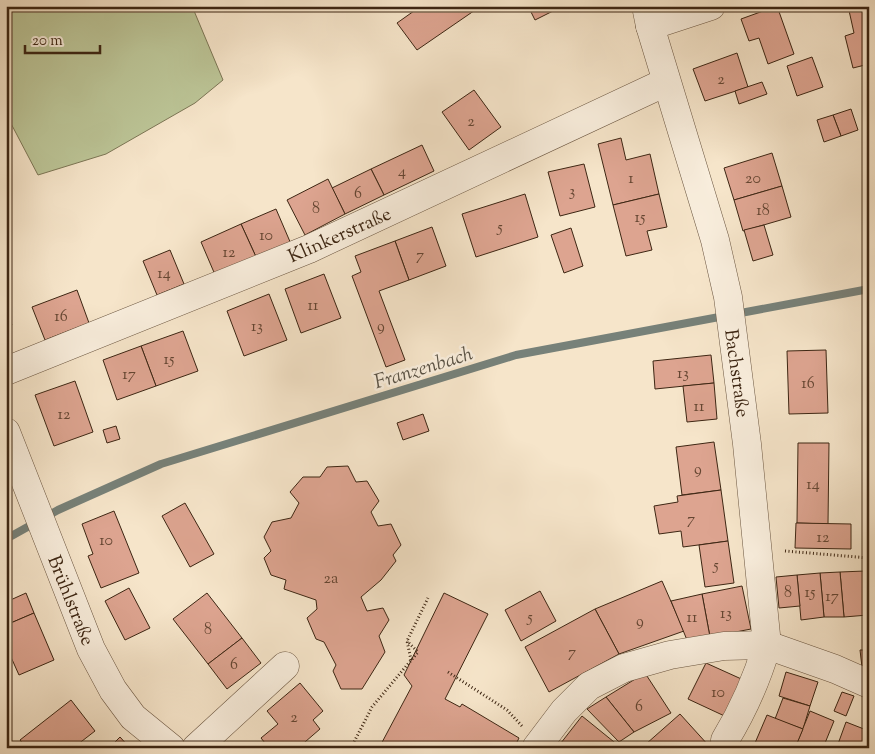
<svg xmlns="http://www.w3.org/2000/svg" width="875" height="754" font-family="'Sorts Mill Goudy',serif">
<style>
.green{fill:#bcc597;stroke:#7c7655}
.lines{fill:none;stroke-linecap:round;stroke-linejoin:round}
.stream{stroke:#778179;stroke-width:8}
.building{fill:#dda490;stroke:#3d2613}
.minor-casing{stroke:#6b5641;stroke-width:29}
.path{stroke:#3d2613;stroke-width:3;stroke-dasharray:1 2.5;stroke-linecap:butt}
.minor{stroke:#f9eedd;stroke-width:28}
.labels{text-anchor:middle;stroke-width:5;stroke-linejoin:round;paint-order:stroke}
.number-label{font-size:16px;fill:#654632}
.street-label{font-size:19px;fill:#3d2613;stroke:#f9eedd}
.water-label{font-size:20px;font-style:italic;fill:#5a5346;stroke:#f9eedd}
</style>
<rect width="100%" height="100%" fill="#f6e5ca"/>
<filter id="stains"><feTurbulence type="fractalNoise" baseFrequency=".004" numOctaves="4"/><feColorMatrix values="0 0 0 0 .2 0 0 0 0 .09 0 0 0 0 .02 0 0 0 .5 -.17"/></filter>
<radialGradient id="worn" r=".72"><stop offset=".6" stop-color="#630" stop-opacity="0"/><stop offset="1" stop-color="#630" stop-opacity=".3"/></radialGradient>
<!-- green -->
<polygon class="green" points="6,6 192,6 223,80 195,103 106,154 38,175 6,114"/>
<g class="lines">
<!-- stream -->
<polyline class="stream" points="6,539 58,510 161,464 516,355 869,289"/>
</g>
<!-- building -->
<g class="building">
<polygon points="421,6 481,6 417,50 397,23"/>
<polygon points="528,6 553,6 555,10 535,20"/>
<polygon points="777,6 794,54 768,64 759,38 749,41 741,19"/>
<polygon points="848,6 869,6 869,64 853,68 845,36 854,33"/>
<polygon points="737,53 748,87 705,101 693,69"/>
<polygon points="812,57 823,87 797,96 787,66"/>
<polygon points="762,82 767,94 739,104 735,91"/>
<polygon points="474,90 501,127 469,150 442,112"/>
<polygon points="851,109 858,130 841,136 833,115"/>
<polygon points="833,115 841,136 824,142 817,120"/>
<polygon points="621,138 626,160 650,154 659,194 613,205 598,144"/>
<polygon points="422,145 434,171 384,195 371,169"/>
<polygon points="772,153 782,186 734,200 724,168"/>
<polygon points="584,164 595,207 560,216 548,172"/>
<polygon points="371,169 384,195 345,214 332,188"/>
<polygon points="328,179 345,214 305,235 287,200"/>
<polygon points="782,186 791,217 743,231 734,200"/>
<polygon points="525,194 538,237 476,257 462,214"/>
<polygon points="659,194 667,227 647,231 652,250 626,256 613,205"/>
<polygon points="276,209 291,244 257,259 241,224"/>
<polygon points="241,224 257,259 216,277 201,242"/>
<polygon points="764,225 773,255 753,261 744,230"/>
<polygon points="432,227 446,266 409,280 395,241"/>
<polygon points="571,228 583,266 564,273 551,235"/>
<polygon points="395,241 409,280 379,291 405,360 386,367 352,276 361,272 355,256"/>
<polygon points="170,250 184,284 157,295 143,261"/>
<polygon points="324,274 341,318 301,333 285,289"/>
<polygon points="77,290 89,323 45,340 32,307"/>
<polygon points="269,294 287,340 244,356 227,311"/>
<polygon points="6,311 12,325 6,328"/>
<polygon points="183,331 198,371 156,386 141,346"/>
<polygon points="141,346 156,386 117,400 103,360"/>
<polygon points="826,350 828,413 789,414 787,351"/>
<polygon points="711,355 714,383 655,389 653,361"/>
<polygon points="75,381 93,432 54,446 35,395"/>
<polygon points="714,383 717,419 687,422 683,386"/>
<polygon points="423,414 429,431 403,440 397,423"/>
<polygon points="116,426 120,439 107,443 103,430"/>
<polygon points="714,442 721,490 682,495 676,447"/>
<polygon points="798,443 829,443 828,524 797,523"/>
<polygon points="348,466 356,482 367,481 379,501 371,512 378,526 391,524 401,545 393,555 396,561 381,580 361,597 367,611 383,608 389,620 379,636 385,652 362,689 341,689 333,671 336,665 324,642 316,639 307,618 317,609 316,600 284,589 286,580 271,575 264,558 271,551 264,537 272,522 291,518 299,503 290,492 303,477 320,477 327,467"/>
<polygon points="721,490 728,541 683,547 681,531 659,534 654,506 678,502 677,496"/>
<polygon points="185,503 214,554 190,567 162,516"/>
<polygon points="114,511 139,573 101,588 88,556 93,554 82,524"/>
<polygon points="796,523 851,524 851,549 795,548"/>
<polygon points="728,541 734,583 705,587 699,545"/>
<polygon points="865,571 869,571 869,615 868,615"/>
<polygon points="865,571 868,615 844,617 840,572"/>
<polygon points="840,572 844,617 824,617 820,573"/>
<polygon points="820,573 824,617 801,620 797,575"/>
<polygon points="797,575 800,606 779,608 776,577"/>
<polygon points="662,581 684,631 619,654 595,609"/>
<polygon points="742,586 751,629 710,637 702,594"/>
<polygon points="129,588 150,628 125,640 105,601"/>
<polygon points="540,591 556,621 521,641 505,610"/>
<polygon points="26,593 34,613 6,625 6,602"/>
<polygon points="207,593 242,638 208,664 173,619"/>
<polygon points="444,593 488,614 445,699 460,707 462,704 519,738 514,748 379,748 412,686 404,675"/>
<polygon points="702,594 710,637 687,640 671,601"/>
<polygon points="595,609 619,654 549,692 525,647"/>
<polygon points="34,613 54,660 19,675 6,646 6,625"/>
<polygon points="242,638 261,663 227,689 208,664"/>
<polygon points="860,650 869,650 869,670 862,667"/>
<polygon points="706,663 748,682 731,719 688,699"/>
<polygon points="786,672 818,682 810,706 779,696"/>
<polygon points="645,673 671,713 634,732 606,697"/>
<polygon points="300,683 323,711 313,720 320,729 298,748 269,748 261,738 278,724 267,711"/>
<polygon points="842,692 854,696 846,716 834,711"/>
<polygon points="606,697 634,732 619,742 587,709"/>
<polygon points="783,698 810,706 803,729 775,719"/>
<polygon points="71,700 95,731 73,748 26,748 20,740"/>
<polygon points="810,711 834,721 823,748 795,748"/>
<polygon points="680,714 709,746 706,748 649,748 646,744"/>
<polygon points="767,715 803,729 795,748 767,748 755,743"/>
<polygon points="582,716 619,746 618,748 557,748"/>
<polygon points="846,722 869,731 869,748 846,748 838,744"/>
<polygon points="120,737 130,748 109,748"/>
</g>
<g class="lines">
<!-- minor casing -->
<g class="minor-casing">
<g id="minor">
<path d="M646,6L650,26L715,240L728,297L747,444L767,645C757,679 744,709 725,740"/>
<polyline points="650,26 711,6"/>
<polyline points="6,371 309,249 666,82"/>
<polyline points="6,432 91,649 113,690 133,717 171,748"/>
<polyline points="196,748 285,666"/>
<polyline points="536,748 564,711 589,686 624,668 670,655 724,646 767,645 835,669 869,684"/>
</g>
</g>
<!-- path -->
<g class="path">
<polyline points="785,551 869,558"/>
<polyline points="411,660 407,641 428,598"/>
<polyline points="448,672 507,710 522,726"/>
<polyline points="351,748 372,707 418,652 407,641"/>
</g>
<!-- minor -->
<use href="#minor" class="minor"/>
</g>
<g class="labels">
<!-- number labels -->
<g class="number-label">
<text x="721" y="84">2</text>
<text x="471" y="126">2</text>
<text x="402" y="176">4</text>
<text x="631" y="183">1</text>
<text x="753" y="183">20</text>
<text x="572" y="196">3</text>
<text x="358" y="198">6</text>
<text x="316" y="213">8</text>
<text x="763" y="215">18</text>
<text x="640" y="222">15</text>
<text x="500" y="232">5</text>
<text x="266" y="240">10</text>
<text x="229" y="257">12</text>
<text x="420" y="260">7</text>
<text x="164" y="278">14</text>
<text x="313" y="310">11</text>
<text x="61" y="321">16</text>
<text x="257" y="331">13</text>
<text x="381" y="331">9</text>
<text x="169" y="364">15</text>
<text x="683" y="378">13</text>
<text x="129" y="379">17</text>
<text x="808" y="388">16</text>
<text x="699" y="411">11</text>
<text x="64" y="419">12</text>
<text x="698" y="474">9</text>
<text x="813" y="489">14</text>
<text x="691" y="524">7</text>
<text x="823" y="542">12</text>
<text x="106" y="545">10</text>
<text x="716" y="570">5</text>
<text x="331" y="583">2a</text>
<text x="788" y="597">8</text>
<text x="810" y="597">15</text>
<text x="832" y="601">17</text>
<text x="726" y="618">13</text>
<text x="530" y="622">5</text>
<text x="692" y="622">11</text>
<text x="640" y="626">9</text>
<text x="208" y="634">8</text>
<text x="572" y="657">7</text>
<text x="234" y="669">6</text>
<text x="718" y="697">10</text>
<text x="639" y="711">6</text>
<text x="294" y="722">2</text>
</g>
<!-- street labels -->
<g class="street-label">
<text transform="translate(339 234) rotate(-24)" y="7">Klinkerstraße</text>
<text transform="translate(738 373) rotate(82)" y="7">Bachstraße</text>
<text transform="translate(72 600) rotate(68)" y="7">Brühlstraße</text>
</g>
<!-- water labels -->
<g class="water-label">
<text transform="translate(423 367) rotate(-17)" y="7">Franzenbach</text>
</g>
</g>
<!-- margin -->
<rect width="875" height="754" fill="none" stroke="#f6e5ca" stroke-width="25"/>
<rect x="8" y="8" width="860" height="739" fill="none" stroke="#3d2613" stroke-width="2.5"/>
<rect x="12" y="12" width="850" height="729" fill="none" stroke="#3d2613"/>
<!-- scale -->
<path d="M25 45v8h75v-8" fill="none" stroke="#3d2613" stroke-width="2.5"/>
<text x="32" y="45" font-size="15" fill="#3d2613" stroke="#f9eedd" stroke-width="4" paint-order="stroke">20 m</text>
<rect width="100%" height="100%" filter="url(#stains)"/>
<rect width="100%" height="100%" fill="url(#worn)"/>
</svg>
